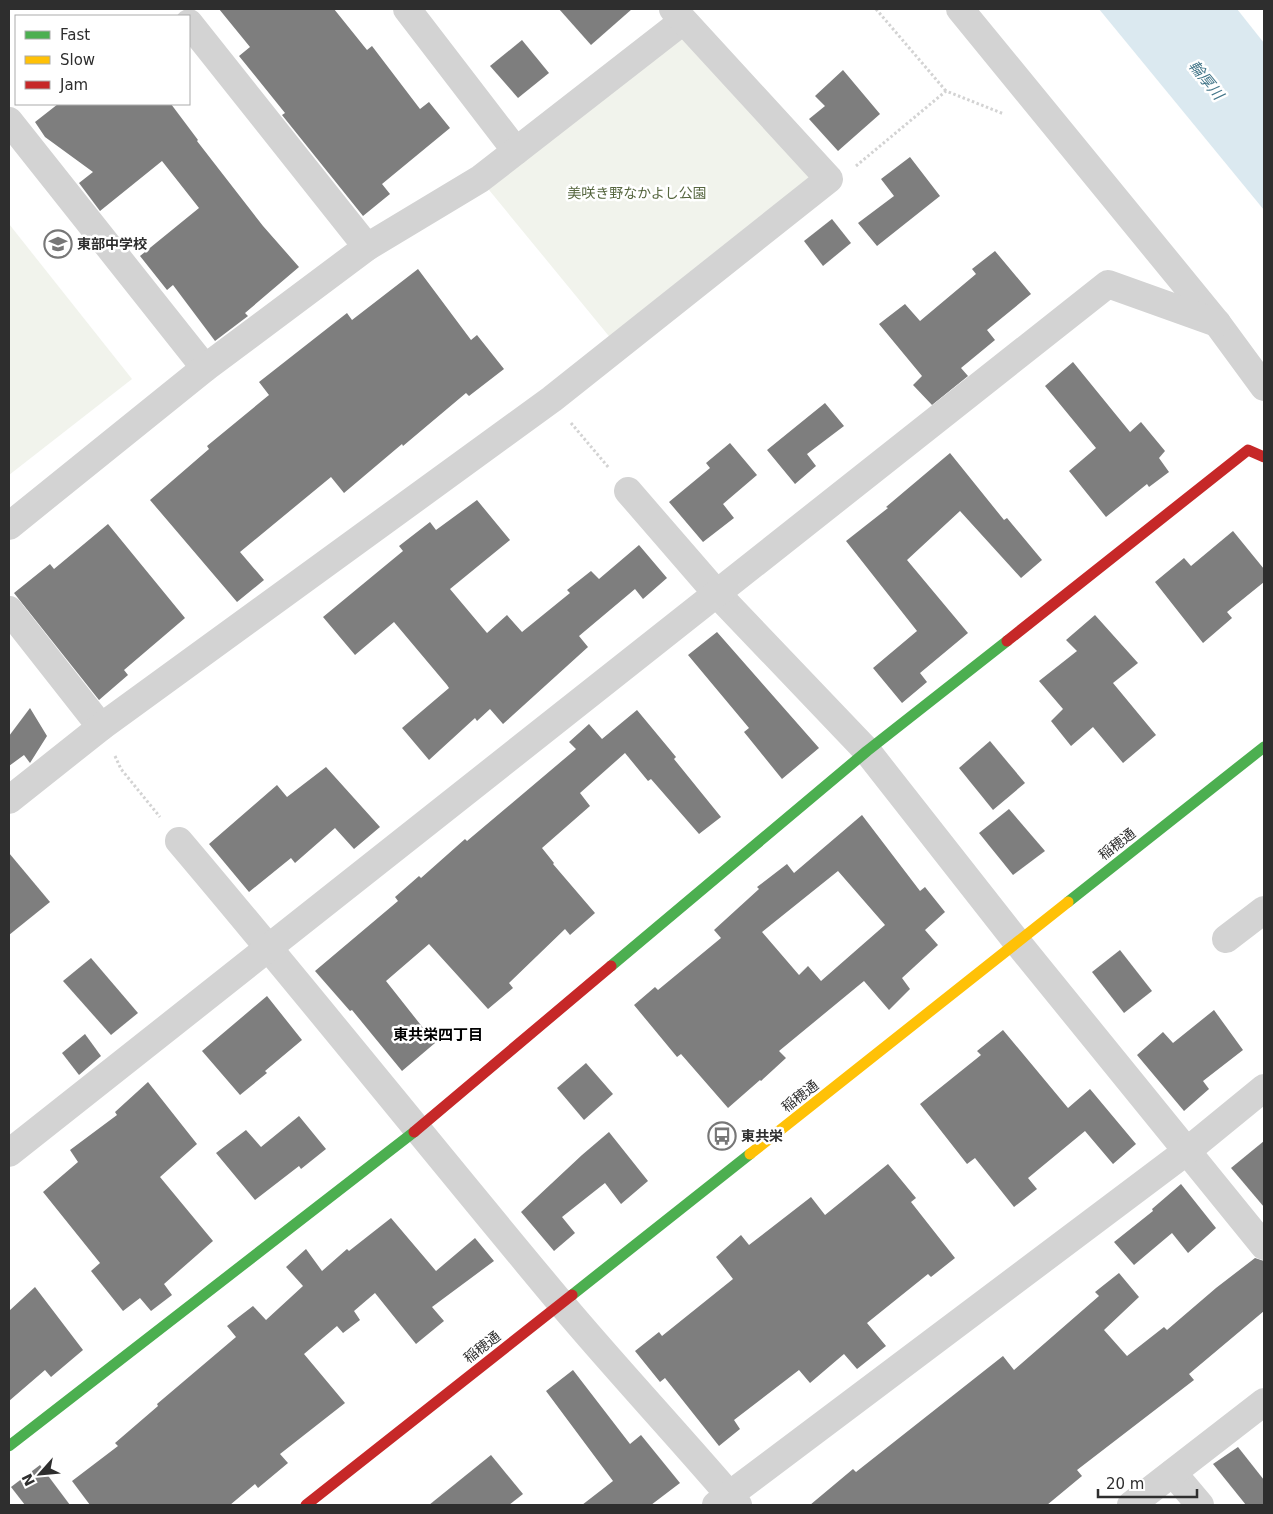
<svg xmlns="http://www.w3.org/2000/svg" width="1273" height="1514" font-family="'DejaVu Sans','Noto Sans JP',sans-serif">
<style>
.green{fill:#f1f3ec}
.water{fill:#dbe9f0}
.building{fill:#7e7e7e;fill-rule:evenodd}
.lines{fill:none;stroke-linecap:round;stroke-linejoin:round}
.path{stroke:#d3d3d3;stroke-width:3;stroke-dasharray:2.5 2.5;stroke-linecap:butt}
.street{stroke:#d3d3d3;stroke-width:28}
.fast{stroke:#4caf50;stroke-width:11}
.slow{stroke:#ffc107;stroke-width:11}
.jam{stroke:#c62828;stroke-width:11}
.labels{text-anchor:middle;stroke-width:5;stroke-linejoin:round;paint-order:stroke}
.park-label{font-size:14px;fill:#56663f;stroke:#fff}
.poi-label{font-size:14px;font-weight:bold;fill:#2e2e2e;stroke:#fff;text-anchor:start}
.street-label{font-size:14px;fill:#2e2e2e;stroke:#fff}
.water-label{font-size:15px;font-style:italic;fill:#437689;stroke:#fff}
.neighbourhood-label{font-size:15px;font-weight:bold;fill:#000;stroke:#fff}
</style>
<rect width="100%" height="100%" fill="#fff"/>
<!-- green -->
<g class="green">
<polygon points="683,21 829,179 617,346 480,179"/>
<polygon points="9,224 132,379 9,475"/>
</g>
<!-- water -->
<polygon class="water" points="1099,9 1237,9 1264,43 1264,210"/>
<!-- building -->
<g class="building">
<polygon points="219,9 334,9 367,50 372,46 420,109 429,102 450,128 382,184 390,194 363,216 282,115 285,113 239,56 250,47"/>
<polygon points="559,9 632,9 591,45"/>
<polygon points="522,40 549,73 518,98 490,66"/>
<polygon points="843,70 880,114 838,151 809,119 825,106 815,96"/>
<polygon points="58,104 171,104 198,140 197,141 263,226 299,267 245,313 248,316 215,341 173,285 167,290 140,256 199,208 162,161 100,211 79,183 93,172 45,137 35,122"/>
<polygon points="910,157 940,196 877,246 858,223 894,196 881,179"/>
<polygon points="832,219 851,243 823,266 804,241"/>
<polygon points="995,251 1031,294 987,330 995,340 961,368 968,376 932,405 913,385 922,376 879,324 905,304 920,321 976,274 972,269"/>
<polygon points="418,269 471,340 477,335 504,369 469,396 466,393 403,446 402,444 344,493 331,477 240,552 264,580 237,602 150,500 209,449 207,446 269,395 259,382 347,313 352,320"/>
<polygon points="1073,362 1130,432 1141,422 1165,451 1159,458 1169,472 1149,487 1147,484 1106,517 1069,471 1096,448 1045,386"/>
<polygon points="825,403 844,426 807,454 816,466 795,484 767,450"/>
<polygon points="730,443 757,475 723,504 734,518 703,542 669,502 710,468 706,463"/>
<polygon points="950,453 1004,520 1007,518 1042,560 1021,578 960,511 907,560 968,633 920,673 927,682 902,703 873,668 917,631 846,541 888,508 886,507"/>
<polygon points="477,500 510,540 450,589 487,633 507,615 522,632 570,593 567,590 591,571 599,579 639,545 667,578 643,599 635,589 579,636 588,647 503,724 490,709 477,721 475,718 429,760 402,728 449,688 447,685 394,622 355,655 323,617 403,551 399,546 430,522 436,530"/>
<polygon points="108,524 185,618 124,670 128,675 99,700 14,593 50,564 54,569"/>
<polygon points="1233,531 1264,569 1264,582 1227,612 1232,618 1203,643 1155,582 1184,558 1191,566"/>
<polygon points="1095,615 1138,663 1113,683 1156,735 1123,763 1093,727 1071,746 1051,721 1063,709 1039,681 1077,651 1066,640"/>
<polygon points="717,632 819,748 782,779 744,732 749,728 688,655"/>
<polygon points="30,708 47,736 30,763 24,755 9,766 9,736"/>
<polygon points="637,710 676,757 674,759 721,817 699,834 651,779 648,781 625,753 580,793 590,806 542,848 554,863 553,864 595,913 570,935 565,929 509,983 513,988 488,1009 429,944 386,981 435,1043 402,1071 352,1010 350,1011 315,971 398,901 395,897 419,876 421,878 465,839 467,841 576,749 569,742 589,724 602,739"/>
<polygon points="990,741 1025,783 993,810 959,768"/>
<polygon points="326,767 380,827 354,849 335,828 295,863 291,858 249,892 209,844 277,785 287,797"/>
<polygon points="1009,809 1045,851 1013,875 979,833"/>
<path d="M862,815L920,891L925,887L945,912L925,930L938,945L902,978L910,989L889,1010L864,981L779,1051L786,1058L761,1081L760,1080L728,1108L681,1054L677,1057L634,1005L655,987L658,990L721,938L714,930L759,889L757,887L787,864L794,873ZM838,871L885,925L821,981L808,966L799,975L762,932Z"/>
<polygon points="9,853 50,902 9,935"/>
<polygon points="1120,950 1152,991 1124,1013 1092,972"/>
<polygon points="91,958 138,1013 111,1035 63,981"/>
<polygon points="267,996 302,1040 265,1071 267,1073 240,1095 202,1051"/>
<polygon points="1214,1010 1243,1050 1203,1081 1209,1089 1184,1111 1137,1055 1163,1032 1173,1043"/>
<polygon points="1003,1030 1068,1108 1090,1089 1136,1144 1113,1164 1085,1131 1028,1178 1037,1189 1014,1207 975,1158 967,1164 920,1104 981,1055 977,1051"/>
<polygon points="85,1034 101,1056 79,1075 62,1053"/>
<polygon points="586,1063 613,1094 584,1120 557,1088"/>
<polygon points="148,1082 197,1144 160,1177 213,1241 164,1284 172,1295 151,1311 140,1298 123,1311 91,1271 100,1263 43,1192 78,1162 70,1150 117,1115 115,1112"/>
<polygon points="299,1116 326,1149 301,1169 299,1166 255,1200 216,1153 246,1130 261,1147"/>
<polygon points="609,1132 648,1181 621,1204 605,1183 562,1217 575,1233 554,1251 521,1212 582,1155"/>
<polygon points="1264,1141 1264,1207 1231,1168"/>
<polygon points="888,1164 916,1198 911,1202 955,1258 931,1277 928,1274 867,1323 886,1346 857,1369 844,1354 810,1383 799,1370 734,1420 740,1429 719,1446 665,1378 660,1382 635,1351 659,1332 662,1336 733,1279 716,1257 741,1235 749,1245 811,1197 825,1215"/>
<polygon points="1181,1184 1216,1228 1188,1253 1172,1233 1134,1265 1114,1242 1153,1211 1152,1209"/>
<polygon points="391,1218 436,1271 475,1238 494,1261 432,1307 444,1321 416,1344 375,1293 354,1311 360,1320 343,1333 337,1326 304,1354 345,1403 280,1454 288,1463 258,1488 255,1484 230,1505 90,1505 72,1481 118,1446 115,1443 158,1406 157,1404 236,1337 227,1326 253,1306 266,1320 303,1286 286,1267 306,1249 322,1271 347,1249 349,1251"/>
<polygon points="1255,1258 1264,1261 1264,1311 1189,1374 1194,1380 1077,1470 1082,1476 1047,1505 810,1505 853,1469 856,1472 1003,1356 1014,1370 1099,1296 1095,1292 1119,1273 1139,1297 1104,1330 1127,1356 1164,1327 1167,1330 1216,1288"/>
<polygon points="35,1287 83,1350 51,1377 45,1370 9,1401 9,1311"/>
<polygon points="573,1370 630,1444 641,1435 680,1483 651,1505 582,1505 613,1481 546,1391"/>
<polygon points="1238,1447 1264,1480 1264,1505 1246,1505 1213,1464"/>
<polygon points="491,1455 523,1494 509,1505 429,1505"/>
<polygon points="40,1465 70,1505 25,1505 11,1487"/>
</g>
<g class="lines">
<!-- path -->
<g class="path">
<polyline points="876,9 946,91"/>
<polyline points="856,166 946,91 1004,114"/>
<polyline points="571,423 609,468"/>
<polyline points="115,756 121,769 160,817"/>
</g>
<!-- street -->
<g class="street">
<polyline points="407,9 516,151"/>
<polyline points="960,9 1217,323 1264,387"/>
<polyline points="189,23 367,247"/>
<polyline points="9,121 205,368"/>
<polyline points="628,491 719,596 867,751 1017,942 1264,1246"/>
<polyline points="9,526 205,368 367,247 480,179 683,21"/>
<polyline points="9,610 101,727"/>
<polyline points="9,800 101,727 552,399 829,179 673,9"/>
<path d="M179,841C308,993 432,1149 560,1302C618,1371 680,1437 738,1505"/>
<polyline points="1226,939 1264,910"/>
<path d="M9,1153C377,866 743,576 1108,284L1217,323"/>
<polyline points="1173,1473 1200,1505"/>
<polyline points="716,1505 1187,1151 1264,1088"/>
<polyline points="1131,1505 1264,1402"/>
</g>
<!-- fast -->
<g class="fast">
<polyline points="1068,902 1264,747"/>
<polyline points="611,966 867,751 1007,641"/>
<polyline points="572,1295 750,1154"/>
<polyline points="9,1446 414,1132"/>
</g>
<!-- slow -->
<polyline class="slow" points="750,1154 1068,902"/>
<!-- jam -->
<g class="jam">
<polyline points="1007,641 1248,450 1264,457"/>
<polyline points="414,1132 611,966"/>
<polyline points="306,1505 572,1295"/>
</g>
</g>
<!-- icons -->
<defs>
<g id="school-ring" transform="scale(1.4375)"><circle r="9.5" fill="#fff" stroke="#777" stroke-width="1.5"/><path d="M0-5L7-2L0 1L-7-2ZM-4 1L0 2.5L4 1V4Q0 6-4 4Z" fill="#777"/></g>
<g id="bus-ring" transform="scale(1.4375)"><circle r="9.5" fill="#fff" stroke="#777" stroke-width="1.5"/><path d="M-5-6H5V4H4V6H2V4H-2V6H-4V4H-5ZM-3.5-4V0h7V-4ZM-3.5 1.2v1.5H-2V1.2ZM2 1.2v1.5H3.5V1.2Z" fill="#777"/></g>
</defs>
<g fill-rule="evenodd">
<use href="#school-ring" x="58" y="244"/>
<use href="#bus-ring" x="722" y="1136"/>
</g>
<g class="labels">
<!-- park labels -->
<g class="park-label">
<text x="637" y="198">美咲き野なかよし公園</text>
</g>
<!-- poi labels -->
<g class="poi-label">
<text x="77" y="249">東部中学校</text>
<text x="741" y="1141">東共栄</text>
</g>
<!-- street labels -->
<g class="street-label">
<text transform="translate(1117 844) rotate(-38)" y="5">稲穂通</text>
<text transform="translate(800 1096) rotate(-38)" y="5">稲穂通</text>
<text transform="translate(482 1347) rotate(-38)" y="5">稲穂通</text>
</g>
<!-- water labels -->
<g class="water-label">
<text transform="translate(1206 80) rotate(51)" y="5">輪厚川</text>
</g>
<!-- neighbourhood labels -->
<g class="neighbourhood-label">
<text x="438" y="1040">東共栄四丁目</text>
</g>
</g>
<!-- border -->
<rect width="1273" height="1514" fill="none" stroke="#2e2e2e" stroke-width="20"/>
<!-- legend -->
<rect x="15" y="15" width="175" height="90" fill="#ffffff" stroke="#ababab"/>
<rect x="25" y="31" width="25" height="8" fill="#4caf50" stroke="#ababab"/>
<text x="60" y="40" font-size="15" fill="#2e2e2e">Fast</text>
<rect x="25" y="56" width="25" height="8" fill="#ffc107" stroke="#ababab"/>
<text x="60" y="65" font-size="15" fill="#2e2e2e">Slow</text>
<rect x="25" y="81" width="25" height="8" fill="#c62828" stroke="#ababab"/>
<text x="60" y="90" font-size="15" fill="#2e2e2e">Jam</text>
<!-- north arrow -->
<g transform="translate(40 1474) rotate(243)" stroke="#ffffff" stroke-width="4" paint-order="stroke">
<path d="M0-4L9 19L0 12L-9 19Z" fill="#2e2e2e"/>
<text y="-8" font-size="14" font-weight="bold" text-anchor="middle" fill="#2e2e2e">N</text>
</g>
<!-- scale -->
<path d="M1098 1489v8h99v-8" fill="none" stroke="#2e2e2e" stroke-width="2.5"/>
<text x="1106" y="1489" font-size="15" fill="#2e2e2e" stroke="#ffffff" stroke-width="4" paint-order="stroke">20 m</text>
</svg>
